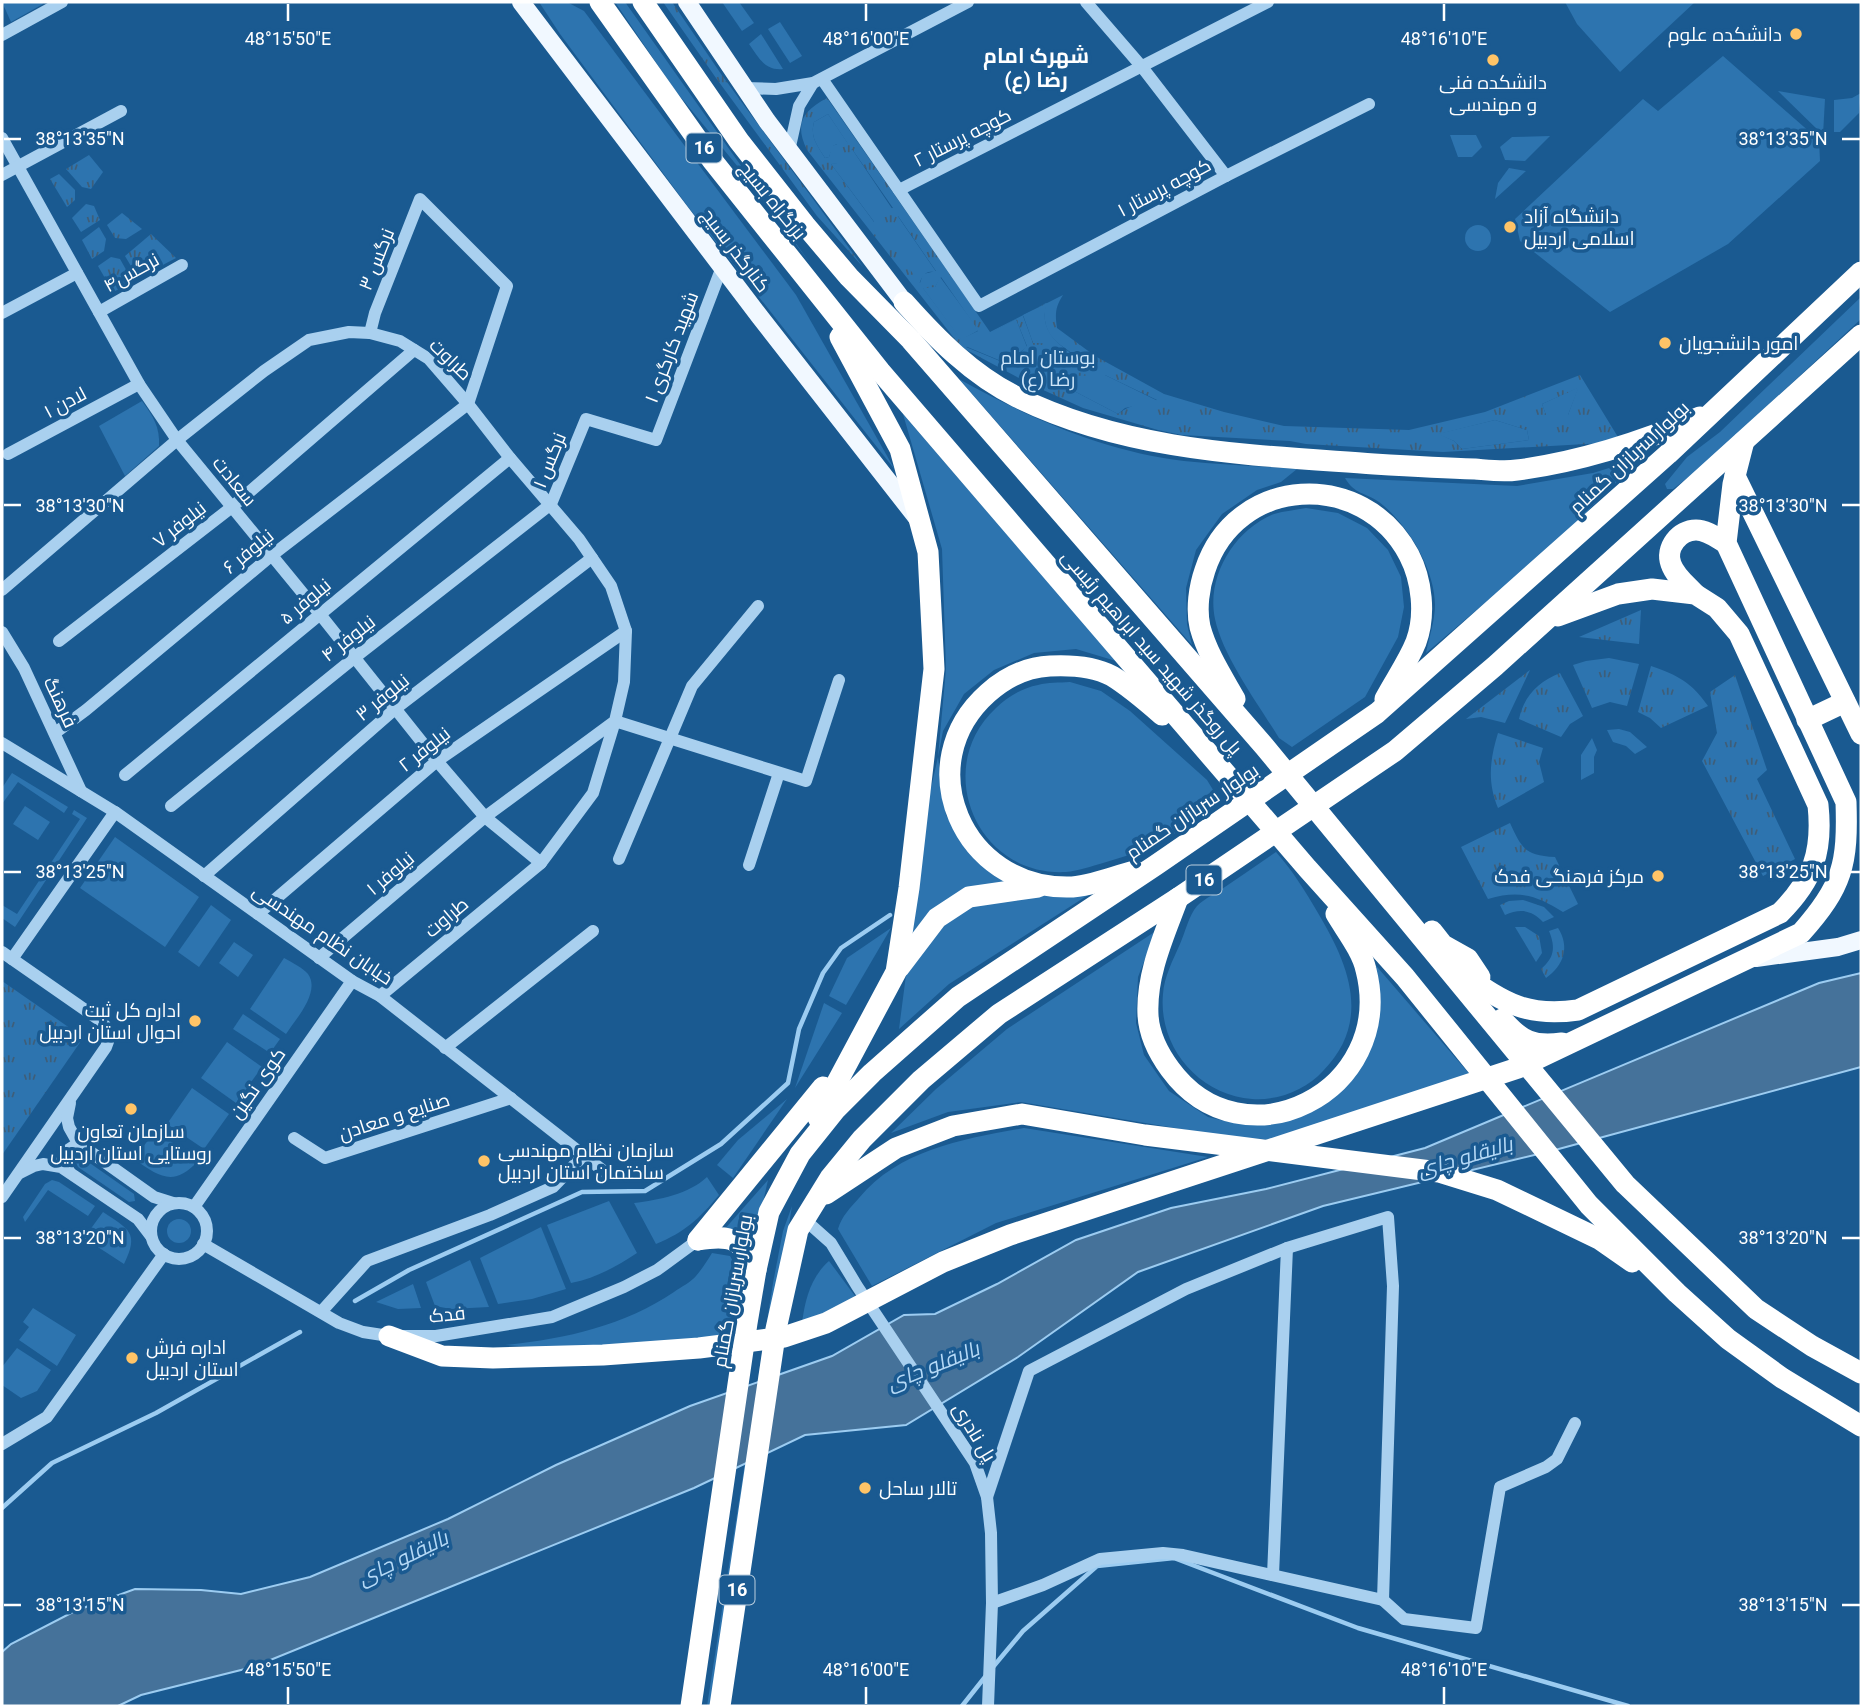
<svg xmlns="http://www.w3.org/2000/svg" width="1863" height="1708" font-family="Roboto,Cairo,sans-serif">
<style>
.grass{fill:#2d74af}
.park{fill:url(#park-tufts);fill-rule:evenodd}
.water{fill:#45729a;stroke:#9cccf1;stroke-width:2}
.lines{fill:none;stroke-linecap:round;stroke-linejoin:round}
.stream{stroke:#9cccf1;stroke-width:4.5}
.minor{stroke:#a9d0ef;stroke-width:12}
.major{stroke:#f1f8ff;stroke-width:18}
.highway{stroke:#fff;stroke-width:21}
.ticks{fill:none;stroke:#fff;stroke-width:2.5}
.poi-dot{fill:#ffc467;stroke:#1a5a91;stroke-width:2.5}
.labels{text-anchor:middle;stroke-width:7;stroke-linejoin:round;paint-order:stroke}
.shield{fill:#1a5a91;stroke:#bacede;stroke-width:2}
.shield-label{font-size:18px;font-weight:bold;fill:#fff}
.poi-label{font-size:19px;fill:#fff;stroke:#1a5a91;text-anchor:start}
.street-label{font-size:19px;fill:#fff;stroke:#1a5a91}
.park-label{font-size:19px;fill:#cfe7fa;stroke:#1a5a91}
.neighbourhood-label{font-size:21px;font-weight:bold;fill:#fff;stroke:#1a5a91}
.water-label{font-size:21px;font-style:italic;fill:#b5d9f6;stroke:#1a5a91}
.ticks-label{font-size:18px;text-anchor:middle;fill:#fff;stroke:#1a5a91;stroke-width:7;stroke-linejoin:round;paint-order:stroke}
</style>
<defs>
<pattern id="park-tufts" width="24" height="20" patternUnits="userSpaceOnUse" patternTransform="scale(1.75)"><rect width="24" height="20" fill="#2d74af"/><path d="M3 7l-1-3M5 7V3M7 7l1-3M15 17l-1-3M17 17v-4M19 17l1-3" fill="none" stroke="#3e5e79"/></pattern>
</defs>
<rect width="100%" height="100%" fill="#1a5a91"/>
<!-- grass -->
<g class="grass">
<polygon points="2,2 42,2 43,4 11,22"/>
<polygon points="539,2 567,2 584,11 796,295 895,470 689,208 560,34"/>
<polygon points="615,2 625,2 812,266 743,173 674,89"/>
<polygon points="722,2 739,2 754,23 742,31"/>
<polygon points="1565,2 1695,2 1620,72 1577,24"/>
<polygon points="780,22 802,56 790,63 768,29"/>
<path d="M761,34L783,69C765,71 759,58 749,44Z"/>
<polygon points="1723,56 1819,140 1820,161 1728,244 1610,312 1520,241 1515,219 1643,99 1658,111"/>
<polygon points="1778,91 1825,99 1823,135"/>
<polygon points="1861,93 1859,113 1840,132 1834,132 1834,100 1852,98"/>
<path d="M828,114L849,145L837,144L833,146L829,157L825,158C817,145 810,137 814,122Z"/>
<polygon points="1450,135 1476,135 1482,147 1472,157 1458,157"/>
<polygon points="1550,136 1525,161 1505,160 1500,147 1512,137"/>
<path d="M852,149L893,210L875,223L831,164C846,162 844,161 852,149Z"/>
<polygon points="1509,168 1526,171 1495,199 1498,183"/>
<path d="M897,215L937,273C926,269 923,275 919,284L879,229Z"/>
<circle cx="1478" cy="238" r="13"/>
<polygon points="940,277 979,330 961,340 922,287 935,287"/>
<polygon points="1861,297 1861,319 1698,470 1673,489 1667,489 1665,484 1687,457 1720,432"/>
<path d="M1047,303C1036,336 1068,350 1090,366L1072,367C1067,350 1048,343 1033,343L1023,315Z"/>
<polygon points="1016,319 1027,347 1019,353 1013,366 965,346"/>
<polygon points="1073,375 1105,375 1158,401 1125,408 1118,414 1072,390"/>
<path d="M959,379C1029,418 1103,451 1184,461C1221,465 1259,466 1297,469L1281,482L1257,490L1222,514L1196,550L1186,588L1187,624L1192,645Z"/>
<polygon points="1579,387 1568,415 1546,415 1542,404"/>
<path d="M142,401C153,416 160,427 159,446L125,476L99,426Z"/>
<polygon points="903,414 1116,661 1076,649 1034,653 994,670 964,694 943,731 938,757 946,815 966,850 994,876 1033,893 1096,890 949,984 899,1029 929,797 938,757 946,669 942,549"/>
<polygon points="1495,420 1527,430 1529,440 1462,449 1454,441 1437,434"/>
<path d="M1641,458L1553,545L1426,653C1429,638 1435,620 1435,605C1435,569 1407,523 1379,502C1365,492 1355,495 1345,478L1517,486L1593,473Z"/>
<path d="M1306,508L1338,513L1367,528L1388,550L1401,577L1404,607L1398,637L1365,697L1292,747L1279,738C1259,705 1223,657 1215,619C1206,577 1234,530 1274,514C1284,511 1296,510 1306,508Z"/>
<path d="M1070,682L1101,691L1130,711L1207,780L1221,803C1197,818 1173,837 1148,848C1134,854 1118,858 1103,863C1092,866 1078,871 1066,872C977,877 931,768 996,708C1007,697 1022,688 1038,685C1048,682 1059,683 1070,682Z"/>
<polygon points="1619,729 1630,732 1647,747 1635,754 1626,746 1613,742 1607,730"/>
<polygon points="1592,738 1597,750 1594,757 1594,773 1581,780 1581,755"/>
<polygon points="12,773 68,807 64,813 18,782 2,804 2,788"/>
<polygon points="25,806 50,822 38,840 13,824"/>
<polygon points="74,810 87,818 15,927 2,918 2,905 17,914 80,819 72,814"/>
<polygon points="115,837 199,897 165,947 80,888"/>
<path d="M1276,852C1293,871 1305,891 1318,913C1349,965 1372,1021 1323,1071C1306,1090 1277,1101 1252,1099C1199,1095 1158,1047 1163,994C1164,977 1173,960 1180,944C1185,933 1189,915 1197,906C1203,900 1212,895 1219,891C1238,878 1257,865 1276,852Z"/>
<polygon points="211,905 231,920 199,967 178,952"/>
<polygon points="891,928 846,1005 829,996 847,958"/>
<polygon points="1156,931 1138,977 1136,1023 1144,1055 1169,1091 1208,1117 1229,1122 1283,1121 1325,1103 1351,1081 1369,1047 1372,961 1472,1077 1283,1140 1228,1137 1021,1102 948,1112 891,1133 936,1089 1007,1029"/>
<polygon points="234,942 253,955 238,977 219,963"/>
<path d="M284,958C291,962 303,968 308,974C321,992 295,1020 286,1034L250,1009Z"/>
<polygon points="824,1003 842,1013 795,1088"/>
<polygon points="243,1014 280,1039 270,1053 233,1029"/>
<polygon points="227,1042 262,1067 236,1103 201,1078"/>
<polygon points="192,1088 229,1114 204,1149 167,1124"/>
<polygon points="787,1099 733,1178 717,1165 738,1140"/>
<path d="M1024,1128L1208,1157L996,1223L872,1286L838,1229C842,1216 850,1208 859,1198C900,1149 964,1139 1024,1128Z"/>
<path d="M155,1131L199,1160C174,1187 161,1178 134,1159Z"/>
<polygon points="79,1159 84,1159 134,1194 135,1201 129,1202 78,1167 76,1163"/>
<path d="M707,1177L719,1195C699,1219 685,1232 656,1244L634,1203C659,1200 689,1194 707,1177Z"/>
<polygon points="52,1180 59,1182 95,1206 88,1216 48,1190 25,1222 23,1217 45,1184"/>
<polygon points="768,1180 753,1246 723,1231"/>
<path d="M609,1201L637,1253C616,1267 596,1278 571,1283L547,1225Z"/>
<polygon points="792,1206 712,1706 707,1706 773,1283 783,1231"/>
<path d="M103,1212C128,1229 140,1232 124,1264L84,1238Z"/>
<circle cx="179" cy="1231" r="12"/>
<polygon points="541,1227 566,1289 532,1299 498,1304 480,1258"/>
<path d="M712,1253L730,1256C744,1279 732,1312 728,1338L563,1349L505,1345C564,1339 624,1326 674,1292C681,1287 691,1282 696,1276C702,1269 707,1261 712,1253Z"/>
<polygon points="470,1260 489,1307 451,1309 435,1306 426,1282"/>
<path d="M829,1261L855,1296L845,1303L802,1323C805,1299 811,1277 829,1261Z"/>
<polygon points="413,1284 421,1308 398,1309 376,1302"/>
<polygon points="33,1308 76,1335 57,1366 19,1340 29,1327 23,1322"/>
<polygon points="17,1348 51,1370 37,1391 21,1398 2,1385 2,1367"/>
</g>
<!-- park -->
<g class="park">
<polygon points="663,2 672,2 721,74 863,267 817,216 716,78"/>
<path d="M827,98L990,332L1063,295C1055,307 1055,315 1057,328L1095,356L1164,394L1224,412L1284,426L1409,430L1485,412L1580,375L1621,442L1443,452L1306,444L1290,441L1182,435L1158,430L1083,408L1030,384L961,347L807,150C794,123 803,111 827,98ZM828,114L848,144L840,143L832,146L829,157L825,158C817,145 810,137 814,122ZM852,149L893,208L881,209L875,215L874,222L831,164L845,163ZM898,216L936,271L923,274L920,283L880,229L892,228ZM941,277L978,330V331L961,339L923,288L935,287ZM1046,303C1038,341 1067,346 1089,366L1072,367C1065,347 1052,343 1033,343L1023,316ZM1016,319L1027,346L1014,359L1012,366L966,347ZM1105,375L1157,400C1142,404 1130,404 1118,414L1072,390L1073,376ZM1578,388L1568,415H1546L1542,404ZM1495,420L1527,430L1529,440L1462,449L1454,441L1439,434Z"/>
<polygon points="89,155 103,172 91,189 82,187 66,169"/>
<polygon points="59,174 75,190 75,200 67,207 50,179"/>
<polygon points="86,204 94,206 100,220 81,232 72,218"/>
<polygon points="122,213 142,229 126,239 115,238 107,225"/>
<polygon points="99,227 106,239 104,251 92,259 82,240"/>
<polygon points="151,234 176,258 138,278 125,256"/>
<polygon points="111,257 120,259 133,282 113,292 98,266"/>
<polygon points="1641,610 1639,644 1579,637"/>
<polygon points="1609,658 1639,664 1627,706 1610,702 1592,708 1573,665 1586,661"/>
<path d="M1651,666C1679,676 1691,682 1708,706L1661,728L1650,718L1638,712Z"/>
<polygon points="1530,670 1505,723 1481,717 1466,719"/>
<path d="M1560,673L1583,716L1570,724L1561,737L1519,719C1524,696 1538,682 1560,673Z"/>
<polygon points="1735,675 1767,770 1757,779 1795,859 1763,876 1702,761 1717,733 1710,692"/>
<path d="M1498,733L1543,748L1539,762L1544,782L1498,808C1487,782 1490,759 1498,733Z"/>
<path d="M1510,823C1522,849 1525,855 1555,857L1578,904L1563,912C1536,895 1519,890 1488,899L1461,847Z"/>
<path d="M1523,900L1544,907L1554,917L1543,922C1532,910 1520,908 1505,915L1500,905L1509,901Z"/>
<polygon points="1515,927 1525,927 1539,936 1542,953 1536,962"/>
<path d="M1558,928C1570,947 1564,965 1546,978L1541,969C1554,958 1556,948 1549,931Z"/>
<polygon points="2,981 77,1033 81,1041 2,1155"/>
</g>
<!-- water -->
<polygon class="water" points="1861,973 1861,1067 1555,1150 1323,1206 1138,1272 1018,1357 906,1425 805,1435 694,1488 253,1667 141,1695 118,1706 2,1706 2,1652 11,1644 75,1611 135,1589 201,1590 241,1594 310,1577 448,1519 556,1465 690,1406 832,1356 904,1315 935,1314 997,1284 1076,1240 1171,1208 1266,1189 1425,1148 1819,983"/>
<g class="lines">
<!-- stream -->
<g class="stream">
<polyline points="355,1301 409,1270 582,1192 645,1191 721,1144 788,1083 799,1029 823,973 841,948 890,915"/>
<polyline points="2,1508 52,1463 156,1413 300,1332"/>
<polyline points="993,1667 1023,1631 1097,1566 1174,1558 1358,1628 1628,1706"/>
<polyline points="962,1706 985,1677"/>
</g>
<!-- minor -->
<g class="minor">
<polyline points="1086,2 1142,67 1226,176"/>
<polyline points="2,35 62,2"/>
<polyline points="822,79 979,306 1226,176 1369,104"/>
<polyline points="744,88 776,89 813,83 968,2"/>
<polyline points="2,138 139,384 177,440 319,613 437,761 485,817 541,863"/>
<polyline points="789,151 799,106 813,83"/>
<polyline points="2,175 121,111"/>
<polyline points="899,190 1268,2"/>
<polyline points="99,312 182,265"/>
<polyline points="2,313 77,273"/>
<polyline points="8,454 139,384"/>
<polyline points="2,590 177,440 264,371 309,340 349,332 370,333 400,341 429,359 468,404 510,458 579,539 611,586 626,631 624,682 615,721 485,817 319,958"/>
<polyline points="2,632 24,668 81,791"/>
<polyline points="59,641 232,507 414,350"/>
<polyline points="55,733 86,710 271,556 468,404 507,286 420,199 375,313 370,333"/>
<polyline points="2,743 115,812 352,981 380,996 610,1176"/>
<polyline points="125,775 510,458"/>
<polyline points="171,806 354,658 551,504 586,419 656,440 722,267"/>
<polyline points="619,859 692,686 758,606"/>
<polyline points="749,865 779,773"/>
<polyline points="204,876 395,709 592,558"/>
<polyline points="258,914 437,761 626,631"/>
<path d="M2,952L101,1021C109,1029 111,1037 106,1047L2,1197"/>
<polyline points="12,959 115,812"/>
<polyline points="380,996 541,863 593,793 615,721 806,781 839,680"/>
<polyline points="445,1048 593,931"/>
<polyline points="70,1103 67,1118 69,1127 78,1143 154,1197 173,1203"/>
<polyline points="294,1138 325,1158 511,1098"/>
<polyline points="69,1171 62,1160 65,1152 74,1146 84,1149"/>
<polyline points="20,1173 34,1166 43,1164 61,1167 138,1219 151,1236"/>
<circle cx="179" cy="1231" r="28"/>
<polyline points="194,1207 352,981"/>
<polyline points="804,1219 831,1243 857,1286 975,1463 987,1497 991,1533 992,1603 988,1706"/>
<polyline points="203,1244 339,1323 363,1332 389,1336 436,1336 552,1317 624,1287 657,1270 698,1240"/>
<polyline points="321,1312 367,1261 490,1215 553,1187 584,1155"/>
<polyline points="2,1444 47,1417 164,1254"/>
<polyline points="987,1497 1029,1371 1186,1289 1287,1248 1388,1217 1393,1286 1383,1600 1183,1555 1163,1553 1100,1559 1043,1585 992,1603"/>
<polyline points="1273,1575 1287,1248"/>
<polyline points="1383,1600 1404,1619 1476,1628 1500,1487 1546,1467 1557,1459 1575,1423"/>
</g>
<!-- major -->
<g class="major">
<polyline points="521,2 760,317 917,518"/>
<polyline points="687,2 767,121 904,302"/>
<polyline points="1756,958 1838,947 1861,940"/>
</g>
<!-- highway -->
<g class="highway">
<polyline points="600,2 712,160 880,371 1307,868 1405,977 1589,1205 1677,1293 1728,1339 1782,1378 1861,1426"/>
<polyline points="643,2 739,141 805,225 849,277 911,340 1264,746 1625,1184 1756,1309 1812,1346 1861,1373"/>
<path d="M904,302C936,338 972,375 1017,397C1128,452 1253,455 1374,464C1407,466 1441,468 1475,469C1488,470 1503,472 1517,470C1580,462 1641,442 1700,417"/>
<polyline points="1735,476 1861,734"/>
<path d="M1695,594C1687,585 1675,576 1671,564C1665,548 1679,530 1696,530C1707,530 1717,538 1726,543"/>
<path d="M1235,699C1222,676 1207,653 1200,627C1196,609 1199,587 1205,570C1236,475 1363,468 1409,555C1422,580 1426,615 1416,642C1408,662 1395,680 1385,699"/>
<polyline points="1807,720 1845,702"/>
<path d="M1135,871C1114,876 1089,887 1068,887C963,888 908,764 988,693C1005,678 1027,667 1050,666C1070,665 1093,666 1112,676C1130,687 1146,701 1162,715"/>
<path d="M1178,898C1164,936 1146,974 1148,1015C1149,1034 1159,1054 1170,1069C1243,1169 1397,1092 1366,970C1362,951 1346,931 1336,914"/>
<polyline points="1432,931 1443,945 1468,959 1480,977"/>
<polyline points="899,968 937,918 969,897 1038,887"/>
<path d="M1457,970C1501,1000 1522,1018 1578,1010L1780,913C1813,880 1823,852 1818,805L1739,634L1717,608L1695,594L1652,589L1618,594L1558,616"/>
<path d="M1502,1019C1521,1041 1533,1047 1562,1043"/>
<polyline points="818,1118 896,972 909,888 934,669 928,552 900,449 840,337"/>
<polyline points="826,1194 896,1148 953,1126 1022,1114 1145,1135 1439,1172 1497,1190 1599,1239 1632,1262"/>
<polyline points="698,1240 823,1087"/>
<path d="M698,1240C733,1234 741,1239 756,1270"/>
<path d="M389,1336L442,1356L493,1358L603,1355L699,1348L784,1337L826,1323L943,1262L1010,1235L1518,1068L1801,933C1843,886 1848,864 1846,802L1726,543L1733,484L1744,441"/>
<polyline points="691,1706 747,1323 756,1270 769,1212 800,1154 836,1109 872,1073 958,997 1156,865 1377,713 1668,454 1861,272"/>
<polyline points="720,1706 776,1329 798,1230 830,1178 862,1139 921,1080 999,1014 1178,898 1395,751 1495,666 1861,335"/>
</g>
</g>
<!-- ticks -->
<path class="ticks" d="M288,4V21M866,4V21M1444,4V21M4,139H21M1842,139H1860M4,505H21M1842,505H1860M4,872H21M1842,872H1860M4,1238H21M1842,1238H1860M4,1605H21M1842,1605H1860M288,1687V1704M866,1687V1704M1444,1687V1704"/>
<!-- markers -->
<g class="poi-dot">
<circle cx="1796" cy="34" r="7"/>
<circle cx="1493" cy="60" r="7"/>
<circle cx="1510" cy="227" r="7"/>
<circle cx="1665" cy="343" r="7"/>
<circle cx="1658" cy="876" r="7"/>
<circle cx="195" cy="1021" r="7"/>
<circle cx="131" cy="1109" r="7"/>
<circle cx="484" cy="1161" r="7"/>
<circle cx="132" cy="1358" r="7"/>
<circle cx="865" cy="1488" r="7"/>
</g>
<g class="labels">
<!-- shield labels -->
<g class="shield">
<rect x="686.5" y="133.5" width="35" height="29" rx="5"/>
<rect x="1186.5" y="865.5" width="35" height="29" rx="5"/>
<rect x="719.5" y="1575.5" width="35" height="29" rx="5"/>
</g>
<g class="shield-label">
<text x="704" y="154">16</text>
<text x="1204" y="886">16</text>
<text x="737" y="1596">16</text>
</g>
<!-- poi labels -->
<g class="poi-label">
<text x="1782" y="41" text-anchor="end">دانشکده علوم</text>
<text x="1493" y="89" text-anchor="middle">دانشکده فنی<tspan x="1493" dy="22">و مهندسی</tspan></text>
<text x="1524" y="223">دانشگاه آزاد<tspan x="1524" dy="22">اسلامی اردبیل</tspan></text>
<text x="1679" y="350">امور دانشجویان</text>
<text x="1644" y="883" text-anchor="end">مرکز فرهنگی فدک</text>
<text x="181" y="1017" text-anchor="end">اداره کل ثبت<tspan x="181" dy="22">احوال استان اردبیل</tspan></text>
<text x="131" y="1138" text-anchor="middle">سازمان تعاون<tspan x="131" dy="22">روستایی استان اردبیل</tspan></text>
<text x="498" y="1157">سازمان نظام مهندسی<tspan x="498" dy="22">ساختمان استان اردبیل</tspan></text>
<text x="146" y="1354">اداره فرش<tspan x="146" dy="22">استان اردبیل</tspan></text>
<text x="879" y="1495">تالار ساحل</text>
</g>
<!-- street labels -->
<g class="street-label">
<text transform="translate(962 137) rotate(-27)" y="7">کوچه پرستار ۲</text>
<text transform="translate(1164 187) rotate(-28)" y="7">کوچه پرستار ۱</text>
<text transform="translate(773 200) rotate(51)" y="7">بزرگراه بسیج</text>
<text transform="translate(736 250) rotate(53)" y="7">کنارگذر بسیج</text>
<text transform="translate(376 259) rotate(-68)" y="7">نرگس ۳</text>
<text transform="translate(131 272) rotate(-29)" y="7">نرگس۴</text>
<text transform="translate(671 347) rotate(-69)" y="7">شهید کارگری ۱</text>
<text transform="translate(451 359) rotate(44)" y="7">طراوت</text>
<text transform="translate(65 402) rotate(-28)" y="7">لادن ۱</text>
<text transform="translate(1629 457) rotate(-43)" y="7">بولوار سربازان گمنام</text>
<text transform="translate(549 460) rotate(-68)" y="7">نرگس ۱</text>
<text transform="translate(235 481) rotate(51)" y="7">سعادت</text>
<text transform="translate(179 524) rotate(-38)" y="7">نیلوفر ۷</text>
<text transform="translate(248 551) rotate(-39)" y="7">نیلوفر ۶</text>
<text transform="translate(305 601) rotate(-40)" y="7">نیلوفر ۵</text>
<text transform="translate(348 638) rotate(-38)" y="7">نیلوفر ۴</text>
<text transform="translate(1152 652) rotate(49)" y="7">پل روگذر شهید سید ابراهیم رئیسی</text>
<text transform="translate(382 697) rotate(-39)" y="7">نیلوفر ۳</text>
<text transform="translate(61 702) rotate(65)" y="7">فرهنگ</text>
<text transform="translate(424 749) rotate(-38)" y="7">نیلوفر ۲</text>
<text transform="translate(1192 811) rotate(-34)" y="7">بولوار سربازان گمنام</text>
<text transform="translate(390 873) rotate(-40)" y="7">نیلوفر ۱</text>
<text transform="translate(446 917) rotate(-40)" y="7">طراوت</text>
<text transform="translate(323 934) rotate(34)" y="7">خیابان نظام مهندسی</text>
<text transform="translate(257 1083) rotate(-55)" y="7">کوی نگین</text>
<text transform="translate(394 1116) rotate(-18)" y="7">صنایع و معادن</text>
<text transform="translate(732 1291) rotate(-80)" y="7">بولوار سربازان گمنام</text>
<text transform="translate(447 1314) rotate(-6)" y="7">فدک</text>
<text transform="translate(975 1432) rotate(59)" y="7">پل نادری</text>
</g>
<!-- park labels -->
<g class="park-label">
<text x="1048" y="364">بوستان امام<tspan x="1048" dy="22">رضا (ع)</tspan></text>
</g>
<!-- neighbourhood labels -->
<g class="neighbourhood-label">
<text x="1036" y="63">شهرک امام<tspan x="1036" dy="24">رضا (ع)</tspan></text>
</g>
<!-- water labels -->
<g class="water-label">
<text transform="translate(1465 1157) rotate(-16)" y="7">بالیقلو چای</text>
<text transform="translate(933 1366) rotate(-22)" y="7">بالیقلو چای</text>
<text transform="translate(403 1558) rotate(-26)" y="7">بالیقلو چای</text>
</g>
</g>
<g class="ticks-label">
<text x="288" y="45">48°15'50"E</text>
<text x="866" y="45">48°16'00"E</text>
<text x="1444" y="45">48°16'10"E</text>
<text x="80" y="145">38°13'35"N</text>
<text x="1783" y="145">38°13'35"N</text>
<text x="80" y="512">38°13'30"N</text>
<text x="1783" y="512">38°13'30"N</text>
<text x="80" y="878">38°13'25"N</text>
<text x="1783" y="878">38°13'25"N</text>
<text x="80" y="1244">38°13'20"N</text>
<text x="1783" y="1244">38°13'20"N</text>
<text x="80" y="1611">38°13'15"N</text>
<text x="1783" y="1611">38°13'15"N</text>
<text x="288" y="1676">48°15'50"E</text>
<text x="866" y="1676">48°16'00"E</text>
<text x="1444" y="1676">48°16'10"E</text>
</g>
<!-- border -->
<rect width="1863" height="1708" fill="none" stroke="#ffffff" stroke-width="7"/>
</svg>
